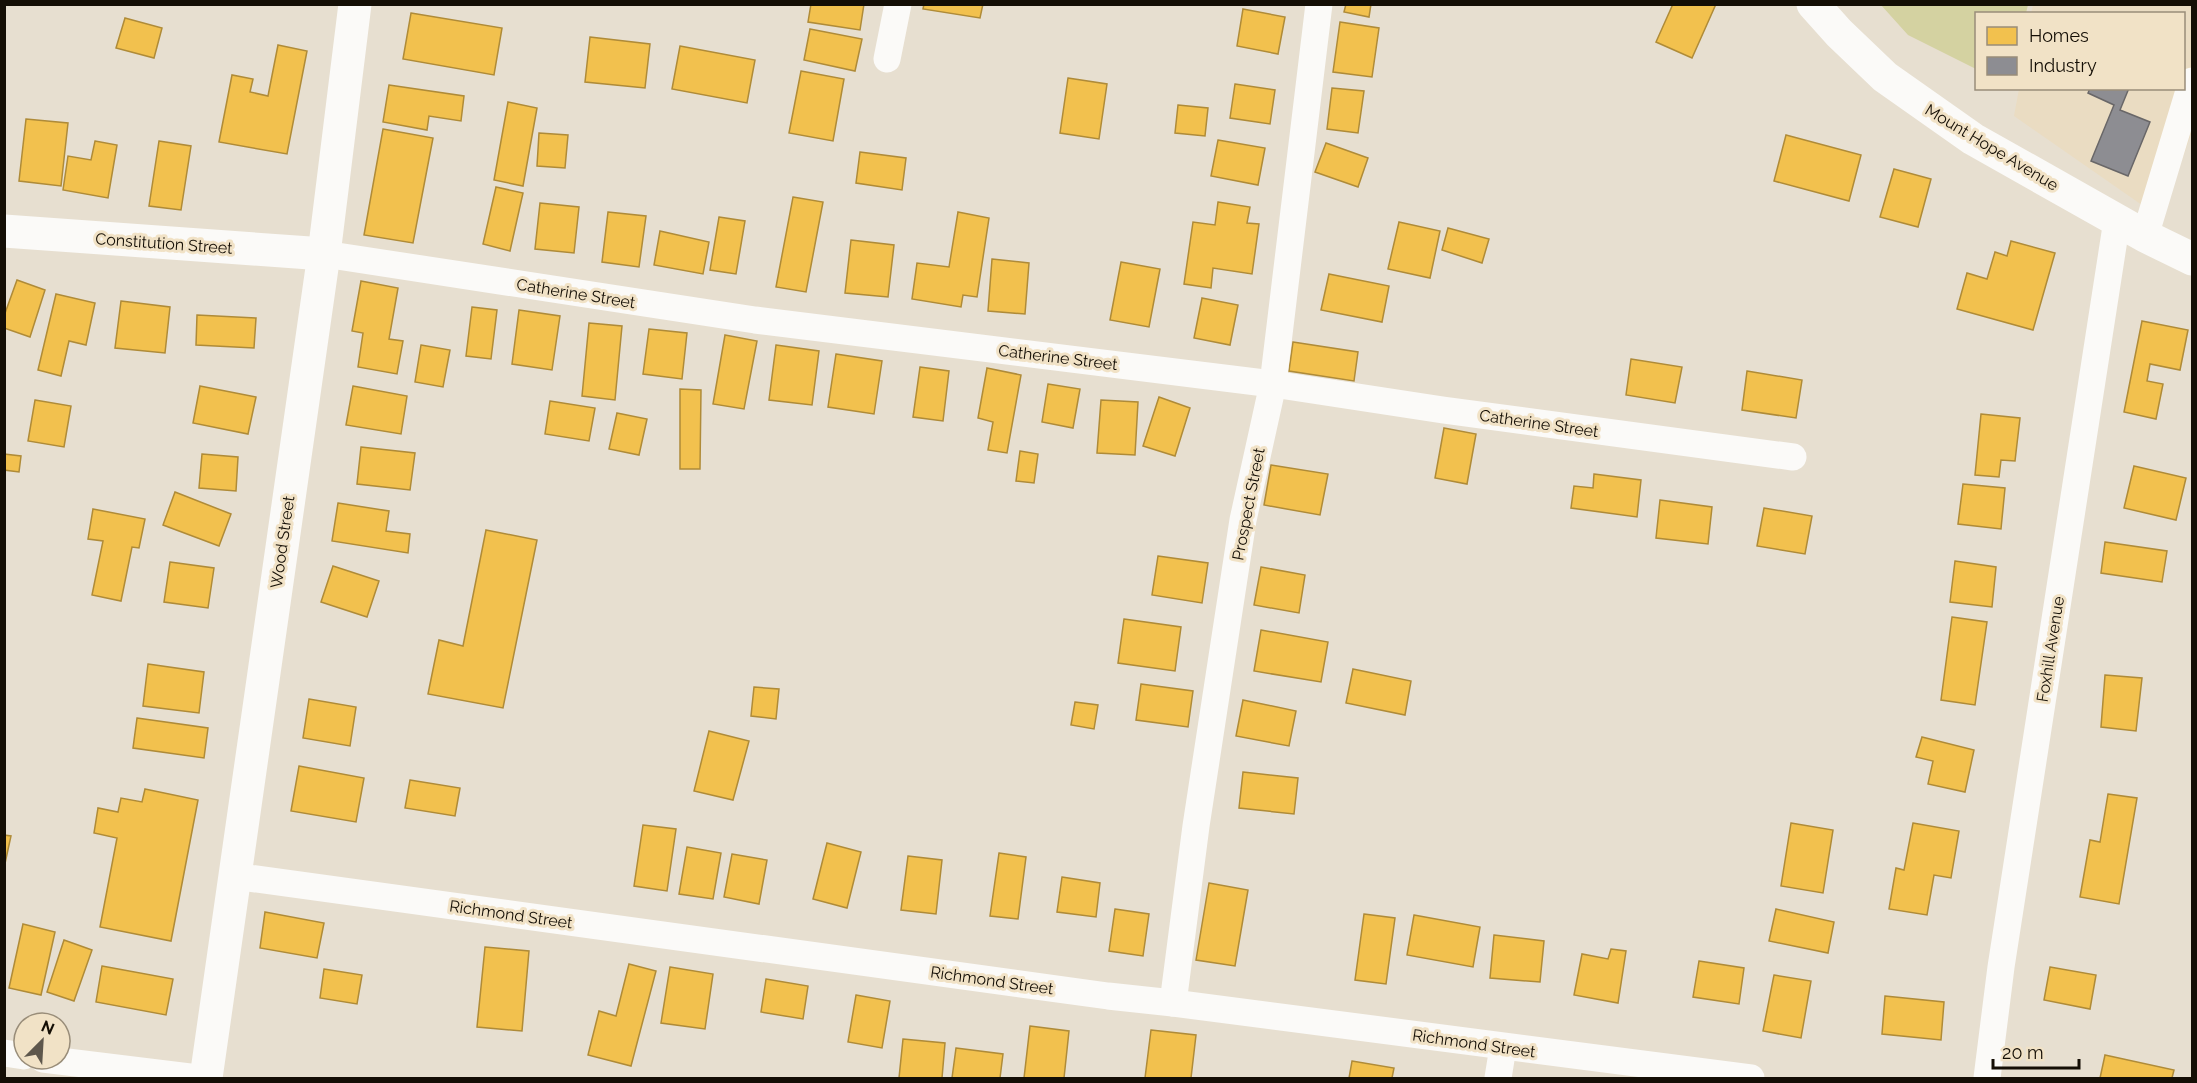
<svg xmlns="http://www.w3.org/2000/svg" width="2197" height="1083" font-family="Raleway,sans-serif">
<style>
.built{fill:#eadcc2}
.green{fill:#d4d2a1}
.homes{fill:#f2c14e;stroke:#af8b38;stroke-width:1.5}
.industry{fill:#8d8d92;stroke:#696768;stroke-width:1.5}
.lines{fill:none;stroke-linecap:round;stroke-linejoin:round}
.minor{stroke:#fbfaf8;stroke-width:27}
.tertiary{stroke:#fbfaf8;stroke-width:33}
.secondary{stroke:#fbfaf8;stroke-width:33}
.labels{text-anchor:middle;stroke-width:6;stroke-linejoin:round;paint-order:stroke}
.street-label{font-size:16px;fill:#140e05;stroke:#f1e2c6}
</style>
<rect width="100%" height="100%" fill="#e7dfd0"/>
<!-- built -->
<polygon class="built" points="2033,5 2192,5 2192,131 2162,219 2014,116 2019,89 2184,88 2184,14 2031,13"/>
<!-- green -->
<polygon class="green" points="1881,5 2028,5 2026,13 1976,14 1976,69 1908,35"/>
<!-- homes -->
<g class="homes">
<polygon points="811,4 864,4 860,30 808,22"/>
<polygon points="924,4 983,4 980,18 923,9"/>
<polygon points="1346,4 1371,4 1369,17 1344,12"/>
<polygon points="1673,4 1716,4 1692,58 1656,42"/>
<polygon points="1243,9 1285,17 1278,54 1237,46"/>
<polygon points="411,13 502,28 494,75 403,59"/>
<polygon points="125,18 162,28 154,58 116,48"/>
<polygon points="1340,22 1379,28 1372,77 1333,72"/>
<polygon points="810,29 862,39 855,71 804,60"/>
<polygon points="590,37 650,44 645,88 585,82"/>
<polygon points="278,45 307,51 287,154 219,142 232,75 253,79 250,92 268,96"/>
<polygon points="680,46 755,60 747,103 672,89"/>
<polygon points="801,71 844,79 833,141 789,133"/>
<polygon points="1068,78 1107,84 1099,139 1060,133"/>
<polygon points="1235,84 1275,90 1270,124 1230,118"/>
<polygon points="389,85 464,96 461,121 429,116 427,130 383,122"/>
<polygon points="1332,88 1364,91 1358,133 1327,129"/>
<polygon points="508,102 537,108 523,186 494,180"/>
<polygon points="1178,105 1208,108 1205,136 1175,133"/>
<polygon points="26,119 68,123 61,186 19,181"/>
<polygon points="383,129 433,138 413,243 364,235"/>
<polygon points="539,133 568,135 565,168 537,166"/>
<polygon points="1786,135 1861,155 1849,201 1774,181"/>
<polygon points="1218,140 1265,148 1258,185 1211,176"/>
<polygon points="95,141 117,145 108,198 63,190 68,156 91,160"/>
<polygon points="159,141 191,146 181,210 149,206"/>
<polygon points="1326,143 1368,158 1358,187 1315,172"/>
<polygon points="860,152 906,158 902,190 856,183"/>
<polygon points="1894,169 1931,179 1918,227 1880,217"/>
<polygon points="496,187 523,193 510,251 483,244"/>
<polygon points="793,197 823,202 806,292 776,287"/>
<polygon points="1218,202 1250,207 1247,223 1259,224 1252,274 1213,268 1211,288 1184,284 1193,222 1215,225"/>
<polygon points="540,203 579,207 574,253 535,249"/>
<polygon points="608,212 646,216 639,267 602,262"/>
<polygon points="958,212 989,218 977,297 963,295 961,307 912,299 917,263 949,267"/>
<polygon points="719,217 745,221 736,274 710,270"/>
<polygon points="1399,222 1440,231 1430,278 1388,269"/>
<polygon points="1448,228 1489,239 1482,263 1442,250"/>
<polygon points="660,231 709,242 703,274 654,265"/>
<polygon points="851,240 894,245 888,297 845,293"/>
<polygon points="2011,241 2055,253 2033,330 1957,309 1967,273 1987,279 1995,252 2007,256"/>
<polygon points="992,259 1029,263 1025,314 988,311"/>
<polygon points="1121,262 1160,269 1149,327 1110,320"/>
<polygon points="1329,274 1389,286 1382,322 1321,310"/>
<polygon points="17,280 45,290 30,337 4,328 4,316"/>
<polygon points="361,281 398,288 389,339 403,341 397,374 358,367 363,333 352,331"/>
<polygon points="56,294 95,303 86,345 69,341 61,376 38,370"/>
<polygon points="1202,298 1238,305 1230,345 1194,338"/>
<polygon points="121,301 170,307 165,353 115,348"/>
<polygon points="472,307 497,310 491,359 466,356"/>
<polygon points="519,310 560,316 552,370 512,364"/>
<polygon points="197,315 256,318 254,348 196,345"/>
<polygon points="2142,321 2188,330 2180,370 2150,364 2147,381 2163,384 2156,419 2124,412"/>
<polygon points="589,323 622,326 615,400 582,396"/>
<polygon points="649,329 687,333 682,379 643,374"/>
<polygon points="725,335 757,341 744,409 713,404"/>
<polygon points="1293,342 1358,352 1354,381 1289,371"/>
<polygon points="421,345 450,350 443,387 415,382"/>
<polygon points="776,345 819,351 812,405 769,400"/>
<polygon points="836,354 882,361 874,414 828,407"/>
<polygon points="1631,359 1682,367 1675,403 1626,395"/>
<polygon points="920,367 949,371 943,421 913,417"/>
<polygon points="987,368 1021,375 1007,453 988,450 993,422 978,418"/>
<polygon points="1747,371 1802,380 1796,418 1742,410"/>
<polygon points="1048,384 1080,389 1073,428 1042,422"/>
<polygon points="200,386 256,397 248,434 193,423"/>
<polygon points="353,386 407,396 401,434 346,425"/>
<polygon points="680,389 701,390 700,469 680,469"/>
<polygon points="1159,397 1190,408 1175,456 1143,446"/>
<polygon points="35,400 71,406 64,447 28,441"/>
<polygon points="1101,400 1138,402 1135,455 1097,453"/>
<polygon points="550,401 595,408 589,441 545,434"/>
<polygon points="617,413 647,419 639,455 609,449"/>
<polygon points="1981,414 2020,418 2015,461 2001,460 1999,477 1975,475"/>
<polygon points="1444,428 1476,434 1467,484 1435,478"/>
<polygon points="361,447 415,453 410,490 357,484"/>
<polygon points="1020,451 1038,454 1034,483 1016,481"/>
<polygon points="4,454 21,456 19,472 4,470"/>
<polygon points="202,454 238,457 236,491 199,488"/>
<polygon points="1271,465 1328,474 1320,515 1264,505"/>
<polygon points="2134,466 2186,478 2176,520 2124,508"/>
<polygon points="1594,474 1641,480 1637,517 1571,508 1574,486 1593,488"/>
<polygon points="1963,484 2005,488 2001,529 1958,524"/>
<polygon points="175,492 231,514 219,546 163,525"/>
<polygon points="1660,500 1712,507 1708,544 1656,538"/>
<polygon points="338,503 389,511 386,531 410,534 408,553 332,541"/>
<polygon points="1764,508 1812,516 1805,554 1757,546"/>
<polygon points="93,509 145,519 139,548 132,547 121,601 92,595 103,541 88,539"/>
<polygon points="486,530 537,540 503,708 428,694 439,640 463,646"/>
<polygon points="2105,542 2167,551 2162,582 2101,573"/>
<polygon points="1158,556 1208,563 1202,603 1152,595"/>
<polygon points="1955,561 1996,567 1992,607 1950,602"/>
<polygon points="170,562 214,568 208,608 164,602"/>
<polygon points="333,566 379,581 367,617 321,602"/>
<polygon points="1261,567 1305,575 1299,613 1254,605"/>
<polygon points="1952,617 1987,622 1975,705 1941,700"/>
<polygon points="1124,619 1181,627 1175,671 1118,663"/>
<polygon points="1261,630 1328,642 1321,682 1254,671"/>
<polygon points="148,664 204,672 199,713 143,706"/>
<polygon points="1353,669 1411,681 1405,715 1346,703"/>
<polygon points="2105,675 2142,678 2136,731 2101,727"/>
<polygon points="1141,684 1193,691 1188,727 1136,720"/>
<polygon points="754,687 779,689 776,719 751,716"/>
<polygon points="309,699 356,707 350,746 303,738"/>
<polygon points="1243,700 1296,711 1289,746 1236,736"/>
<polygon points="1075,702 1098,705 1094,729 1071,725"/>
<polygon points="137,718 208,728 204,758 133,748"/>
<polygon points="709,731 749,741 733,800 694,791"/>
<polygon points="1922,737 1974,750 1965,792 1928,784 1933,761 1916,757"/>
<polygon points="299,766 364,778 356,822 291,811"/>
<polygon points="1243,772 1298,778 1294,814 1239,808"/>
<polygon points="410,780 460,788 455,816 405,808"/>
<polygon points="145,789 198,800 171,941 100,927 117,838 94,833 98,808 118,812 121,798 142,802"/>
<polygon points="2108,794 2137,798 2119,904 2080,897 2090,840 2100,842"/>
<polygon points="1791,823 1833,830 1823,893 1781,886"/>
<polygon points="1913,823 1959,831 1951,878 1934,875 1927,915 1889,909 1896,868 1904,870"/>
<polygon points="643,825 676,829 667,891 634,886"/>
<polygon points="4,835 11,836 4,868"/>
<polygon points="827,843 861,852 847,908 813,899"/>
<polygon points="687,847 721,853 713,899 679,894"/>
<polygon points="999,853 1026,857 1018,919 990,916"/>
<polygon points="732,854 767,860 759,904 724,897"/>
<polygon points="908,856 942,860 936,914 901,910"/>
<polygon points="1062,877 1100,883 1096,917 1057,912"/>
<polygon points="1209,883 1248,890 1235,966 1196,960"/>
<polygon points="1115,909 1149,914 1143,956 1109,951"/>
<polygon points="1776,909 1834,922 1828,953 1769,941"/>
<polygon points="265,912 324,923 317,958 260,948"/>
<polygon points="1364,914 1395,918 1386,984 1355,980"/>
<polygon points="1414,915 1480,927 1473,967 1407,955"/>
<polygon points="23,924 55,932 41,995 9,988"/>
<polygon points="1494,935 1544,941 1540,982 1490,978"/>
<polygon points="64,940 92,950 74,1001 47,992"/>
<polygon points="485,947 529,951 522,1031 477,1027"/>
<polygon points="1611,949 1626,951 1618,1003 1574,995 1582,954 1608,959"/>
<polygon points="1699,961 1744,968 1739,1004 1693,997"/>
<polygon points="629,964 656,971 631,1066 588,1055 599,1011 616,1016"/>
<polygon points="102,966 173,979 166,1015 96,1002"/>
<polygon points="670,967 713,974 705,1029 661,1023"/>
<polygon points="2050,967 2096,975 2090,1009 2044,1000"/>
<polygon points="324,969 362,975 357,1004 320,998"/>
<polygon points="1774,975 1811,981 1801,1038 1763,1031"/>
<polygon points="766,979 808,986 803,1019 761,1012"/>
<polygon points="856,995 890,1001 882,1048 848,1042"/>
<polygon points="1885,996 1944,1002 1941,1040 1882,1034"/>
<polygon points="1030,1026 1069,1031 1064,1078 1024,1078"/>
<polygon points="1151,1030 1196,1035 1191,1078 1145,1078"/>
<polygon points="903,1039 945,1043 942,1078 899,1078"/>
<polygon points="956,1048 1003,1054 1000,1078 952,1078"/>
<polygon points="2105,1055 2174,1070 2172,1078 2100,1078"/>
<polygon points="1352,1061 1394,1068 1392,1078 1349,1078"/>
</g>
<!-- industry -->
<polygon class="industry" points="2090,88 2129,88 2120,110 2150,122 2128,176 2091,161 2114,105 2088,93"/>
<g class="lines">
<!-- minor -->
<g class="minor">
<polyline points="887,59 898,4"/>
<polyline points="2145,236 2192,81"/>
<polyline points="324,254 755,320 1273,384 1443,410 1793,457"/>
<polyline points="234,876 1108,996 1173,1003 1751,1078"/>
<polyline points="1173,1003 1196,826 1243,520 1273,384 1319,4"/>
<polyline points="4,1053 24,1056"/>
<polyline points="43,1059 198,1078"/>
<polyline points="1498,1078 1503,1047"/>
<polyline points="1987,1078 2001,967 2117,220"/>
</g>
<!-- tertiary -->
<g class="tertiary">
<polyline points="1813,4 1839,33 1885,77 1973,139 2145,236 2192,259"/>
<polyline points="4,231 324,254"/>
</g>
<!-- secondary -->
<polyline class="secondary" points="206,1078 324,254 355,4"/>
</g>
<g class="labels">
<!-- street labels -->
<g class="street-label">
<text transform="translate(1992 147) rotate(31)" y="6">Mount Hope Avenue</text>
<text transform="translate(164 243) rotate(4)" y="6">Constitution Street</text>
<text transform="translate(576 293) rotate(9)" y="6">Catherine Street</text>
<text transform="translate(1058 357) rotate(7)" y="6">Catherine Street</text>
<text transform="translate(1539 423) rotate(8)" y="6">Catherine Street</text>
<text transform="translate(1248 504) rotate(-79)" y="6">Prospect Street</text>
<text transform="translate(282 542) rotate(-82)" y="6">Wood Street</text>
<text transform="translate(2050 649) rotate(-81)" y="6">Foxhill Avenue</text>
<text transform="translate(511 914) rotate(8)" y="6">Richmond Street</text>
<text transform="translate(992 980) rotate(8)" y="6">Richmond Street</text>
<text transform="translate(1474 1043) rotate(8)" y="6">Richmond Street</text>
</g>
</g>
<!-- border -->
<rect width="2197" height="1083" fill="none" stroke="#140e05" stroke-width="12"/>
<!-- legend -->
<rect x="1975" y="12" width="210" height="78" fill="#f1e2c6" stroke="#998d79" stroke-width="1.5"/>
<rect x="1987" y="27" width="30" height="18" fill="#f2c14e" stroke="#998d79" stroke-width="1.5"/>
<text x="2029" y="42" font-size="18" fill="#140e05">Homes</text>
<rect x="1987" y="57" width="30" height="18" fill="#8d8d92" stroke="#998d79" stroke-width="1.5"/>
<text x="2029" y="72" font-size="18" fill="#140e05">Industry</text>
<!-- north arrow -->
<g transform="translate(42 1041) rotate(24)"><circle r="28" fill="#f1e2c6" stroke="#998d79" stroke-width="1.5"/>
<path d="M0-4.5L10 22L0 15L-10 22Z" fill="#5e574c"/>
<text y="-9" font-size="16" font-weight="bold" text-anchor="middle" fill="#140e05">N</text>
</g>
<!-- scale -->
<path d="M1993 1059v9h86v-9" fill="none" stroke="#140e05" stroke-width="3"/>
<text x="2002" y="1059" font-size="18" fill="#140e05" stroke="#f1e2c6" stroke-width="4.5" paint-order="stroke">20 m</text>
</svg>
